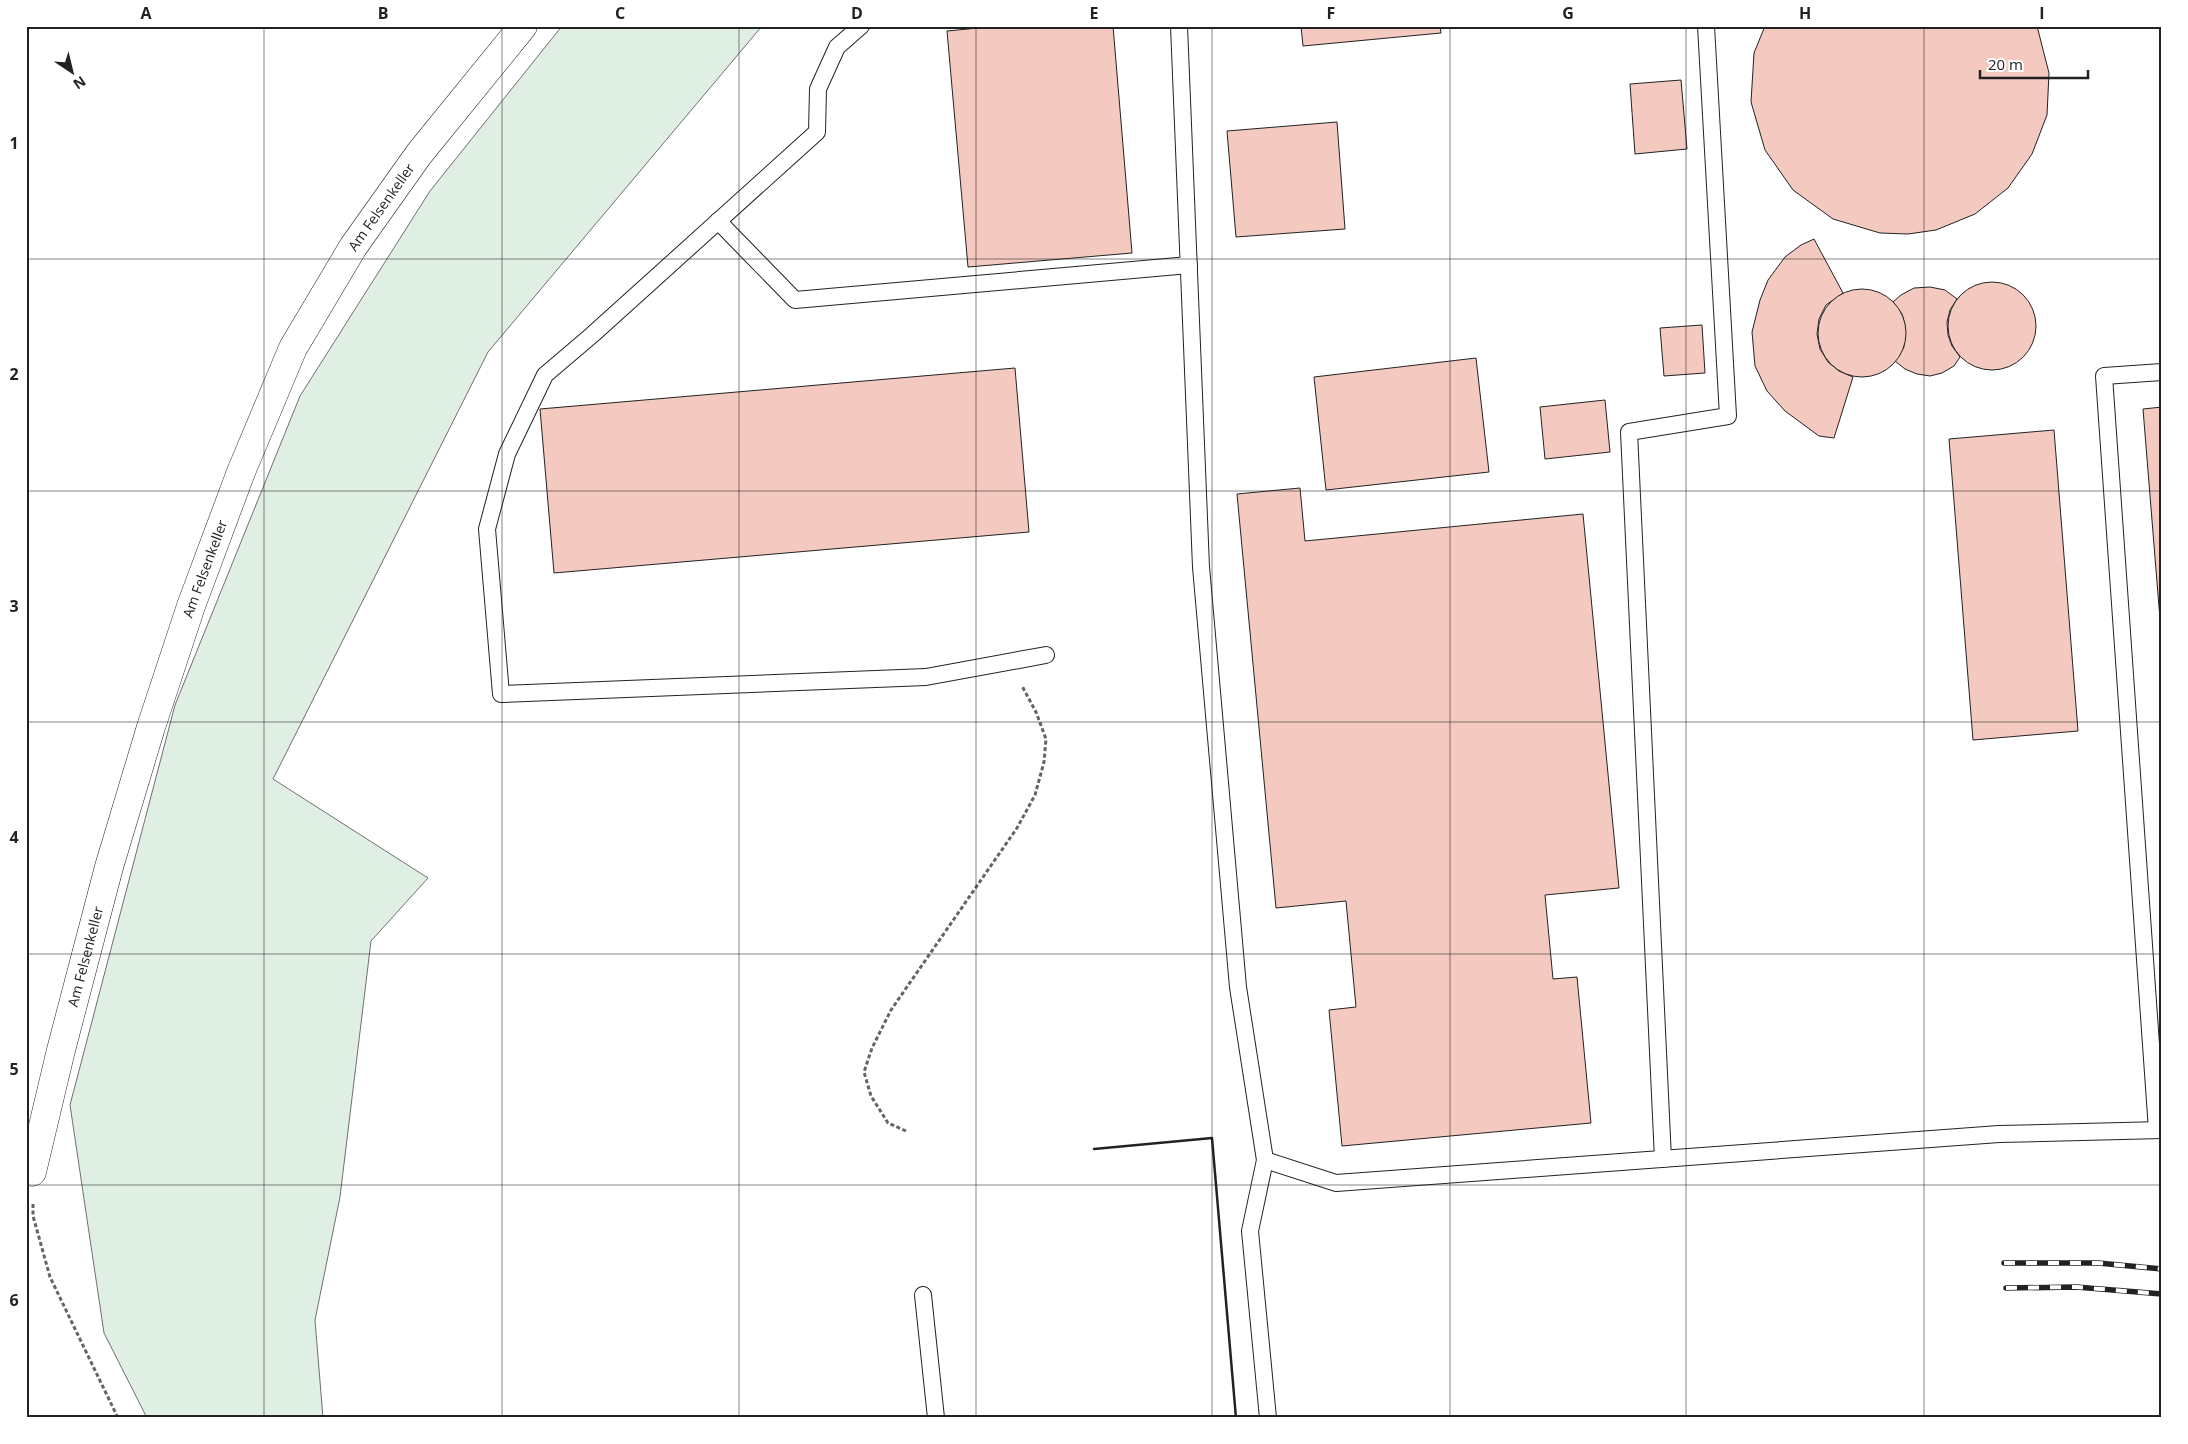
<svg xmlns="http://www.w3.org/2000/svg" width="2188" height="1444" font-family="'Open Sans',sans-serif">
<style>
.green{fill:#e0efe3;stroke:#6f6f6f}
.building{fill:#f3c9c0;stroke:#222}
.lines{fill:none;stroke-linecap:round;stroke-linejoin:round}
.service-casing{stroke:#222;stroke-width:18}
.minor-casing{stroke:#222;stroke-width:29}
.path{stroke:#646464;stroke-width:3;stroke-dasharray:4 2.5;stroke-linecap:butt}
.service{stroke:#fff;stroke-width:16}
.minor{stroke:#fff;stroke-width:28}
.rail-casing{stroke:#222;stroke-width:5.5}
.rail{stroke:#fff;stroke-width:4;stroke-dasharray:11;stroke-linecap:butt}
.wall{stroke:#222;stroke-width:2.5}
.grid{fill:none;stroke:#222;stroke-width:1;stroke-opacity:0.55}
.labels{text-anchor:middle;stroke-width:4;stroke-linejoin:round;paint-order:stroke}
.street-label{font-size:14px;fill:#222;stroke:#fff}
.neatline{fill:none;stroke:#222;stroke-width:2}
.grid-label{font-size:16px;text-anchor:middle;font-weight:bold;fill:#222}
</style>
<rect width="100%" height="100%" fill="#fff"/>
<!-- green -->
<polygon class="green" points="562,26 762,26 488,352 273,779 428,878 371,941 340,1197 315,1320 323,1418 147,1418 104,1333 70,1105 175,705 300,396 430,191"/>
<!-- building -->
<g class="building">
<polygon points="999,26 1113,26 1132,253 968,267 947,31"/>
<polygon points="1301,26 1440,26 1441,33 1303,46"/>
<polygon points="1765,26 2037,26 2049,73 2047,115 2032,154 2008,188 1975,214 1936,230 1908,234 1880,233 1833,219 1793,190 1765,150 1751,102 1754,53"/>
<polygon points="1681,80 1687,149 1635,154 1630,84"/>
<polygon points="1337,122 1345,229 1236,237 1227,131"/>
<polygon points="1814,239 1843,293 1826,305 1819,319 1817,334 1820,349 1828,362 1839,371 1853,377 1834,438 1819,436 1785,411 1767,391 1755,366 1752,332 1760,300 1768,280 1785,257 1801,245"/>
<circle cx="1992" cy="326" r="44"/>
<polygon points="1930,287 1945,290 1957,299 1950,310 1947,322 1948,335 1952,346 1960,357 1954,366 1942,373 1930,376 1917,374 1905,369 1895,361 1904,347 1905,325 1902,314 1893,302 1901,295 1914,288"/>
<circle cx="1862" cy="333" r="44"/>
<polygon points="1702,325 1705,373 1664,376 1660,328"/>
<polygon points="1476,358 1489,472 1326,490 1314,377"/>
<polygon points="1015,368 1029,532 554,573 540,409"/>
<polygon points="1605,400 1610,452 1545,459 1540,407"/>
<polygon points="2162,407 2162,644 2143,409"/>
<polygon points="2054,430 2078,731 1973,740 1949,439"/>
<polygon points="1300,488 1305,541 1583,514 1619,888 1545,895 1553,979 1577,977 1591,1123 1342,1146 1329,1010 1356,1007 1346,901 1276,908 1237,494"/>
</g>
<g class="lines">
<!-- service casing -->
<g class="service-casing">
<g id="service">
<polyline points="861,26 837,47 818,89 817,132 592,335 545,375 507,454 487,529 501,694 926,677 1046,655"/>
<polyline points="1179,26 1201,567 1238,987 1265,1160 1250,1231 1268,1418"/>
<polyline points="718,221 795,300 1189,265"/>
<polyline points="2157,1130 2104,376 2162,372"/>
<polyline points="1663,1159 1629,432 1728,416 1706,26"/>
<polyline points="1265,1160 1336,1183 1999,1134 2162,1130"/>
<polyline points="923,1295 936,1418"/>
</g>
</g>
<!-- minor casing -->
<g class="minor-casing">
<g id="minor">
<path id="s1" d="M32,1172L61,1050L109,867L151,727L191,606L241,472L293,348L353,247L419,154L523,26"/>
</g>
</g>
<!-- path -->
<g class="path">
<polyline points="906,1131 888,1123 871,1096 864,1072 872,1048 891,1010 1017,828 1035,795 1044,762 1046,739 1036,712 1022,686"/>
<polyline points="33,1204 33,1216 50,1277 118,1418"/>
</g>
<!-- service -->
<use href="#service" class="service"/>
<!-- minor -->
<use href="#minor" class="minor"/>
<!-- rail casing -->
<g class="rail-casing">
<g id="rail">
<polyline points="2004,1263 2098,1263 2162,1269"/>
<polyline points="2006,1288 2076,1287 2162,1294"/>
</g>
</g>
<!-- rail -->
<use href="#rail" class="rail"/>
<!-- wall -->
<polyline class="wall" points="1094,1149 1212,1138 1236,1418"/>
</g>
<!-- grid -->
<path class="grid" d="M264,26V1418M502,26V1418M739,26V1418M976,26V1418M1212,26V1418M1450,26V1418M1686,26V1418M1924,26V1418M26,259H2162M26,491H2162M26,722H2162M26,954H2162M26,1185H2162"/>
<g class="labels">
<!-- street labels -->
<g class="street-label">
<text dy="5" stroke="none"><textPath href="#s1" startOffset="1032">Am Felsenkeller</textPath></text>
<text dy="5" stroke="none"><textPath href="#s1" startOffset="628">Am Felsenkeller</textPath></text>
<text dy="5" stroke="none"><textPath href="#s1" startOffset="222">Am Felsenkeller</textPath></text>
</g>
</g>
<!-- border -->
<rect width="2188" height="1444" fill="none" stroke="#ffffff" stroke-width="55"/>
<!-- north arrow -->
<g transform="translate(72 72) rotate(145)" stroke="#ffffff" stroke-width="4" paint-order="stroke">
<path d="M0-4L9 19L0 12L-9 19Z" fill="#222222"/>
<text y="-8" font-size="14" font-weight="bold" text-anchor="middle" fill="#222222">N</text>
</g>
<!-- scale -->
<path d="M1980 70v8h108v-8" fill="none" stroke="#222222" stroke-width="2.5"/>
<text x="1988" y="70" font-size="15" fill="#222222" stroke="#ffffff" stroke-width="4" paint-order="stroke">20 m</text>
<rect x="28" y="28" width="2132" height="1388" class="neatline"/>
<g class="grid-label">
<text x="146" y="19">A</text>
<text x="383" y="19">B</text>
<text x="620" y="19">C</text>
<text x="857" y="19">D</text>
<text x="1094" y="19">E</text>
<text x="1331" y="19">F</text>
<text x="1568" y="19">G</text>
<text x="1805" y="19">H</text>
<text x="2042" y="19">I</text>
<text x="14" y="149">1</text>
<text x="14" y="380">2</text>
<text x="14" y="612">3</text>
<text x="14" y="843">4</text>
<text x="14" y="1075">5</text>
<text x="14" y="1306">6</text>
</g>
</svg>
